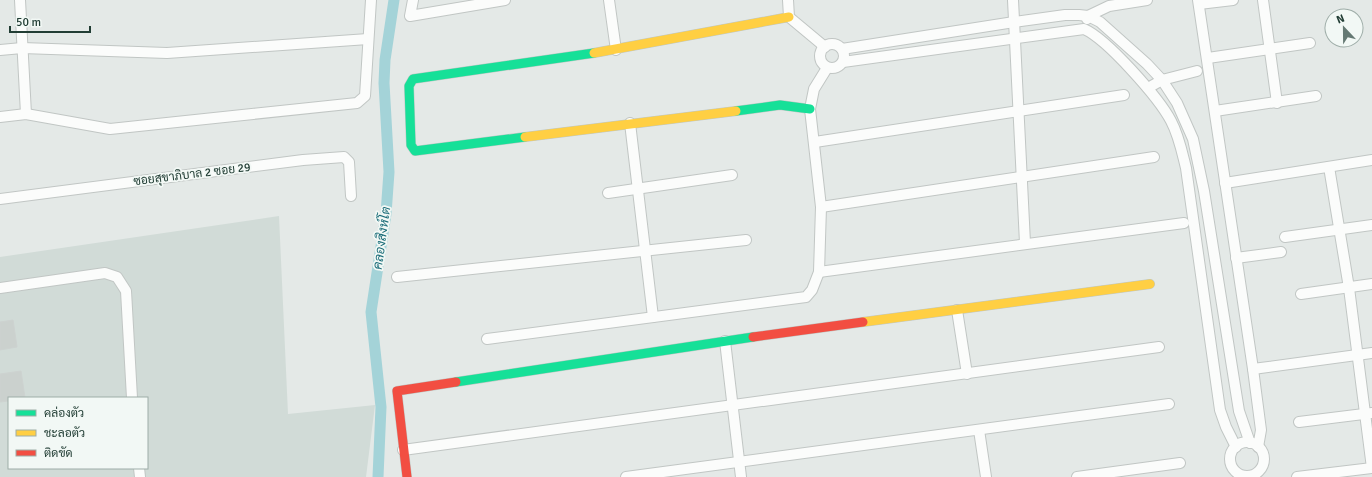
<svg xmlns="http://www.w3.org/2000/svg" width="1372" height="477" font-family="Signika,Sarabun,sans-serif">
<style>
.built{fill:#d1dbd7;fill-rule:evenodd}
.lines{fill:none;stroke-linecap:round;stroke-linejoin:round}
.canal{stroke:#a4d3d8;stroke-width:11}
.building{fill:#cbd1ce;stroke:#cdd2d0}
.street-casing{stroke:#c1c6c4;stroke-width:12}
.fast-casing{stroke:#bfc7c4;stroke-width:10}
.slow-casing{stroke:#bfc7c4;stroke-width:10}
.jam-casing{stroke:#bfc7c4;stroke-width:10}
.street{stroke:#fbfcfb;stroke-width:10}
.fast{stroke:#16e098;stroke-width:9}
.slow{stroke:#ffcf43;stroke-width:9}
.jam{stroke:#f24e42;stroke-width:9}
.labels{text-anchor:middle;stroke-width:3.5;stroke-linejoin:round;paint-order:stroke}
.street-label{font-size:12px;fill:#213d34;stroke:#f2f8f5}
.water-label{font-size:13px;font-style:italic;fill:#1b6d79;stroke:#f2f8f5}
</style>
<rect width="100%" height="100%" fill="#e4e9e7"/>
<!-- built -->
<path class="built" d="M279,216L288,414L375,405L366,477H0V257ZM9,398H147V468H9Z"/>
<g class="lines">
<!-- canal -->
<polyline class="canal" points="378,477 381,407 371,312 386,214 389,172 384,83 385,60 394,0"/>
</g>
<!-- building -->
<g class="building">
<polygon points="13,320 17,347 0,350 0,322"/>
<polygon points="21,371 25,398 9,398 9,401 0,402 0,374"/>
</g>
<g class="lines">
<!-- street casing -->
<g class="street-casing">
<g id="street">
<polyline points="20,0 26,114"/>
<polyline points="413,0 410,16 505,0"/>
<polyline points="609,0 616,50"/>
<polyline points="788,0 789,17 825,47"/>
<polyline points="1013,0 1025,243"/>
<polyline points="1198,0 1253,369 1261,430 1258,447"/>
<polyline points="1263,0 1277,103"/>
<polyline points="1199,4 1233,0"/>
<polyline points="1087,19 1088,16 1109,6 1147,0"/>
<circle cx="832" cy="56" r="12"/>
<polyline points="842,49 1014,22 1065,15 1079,15 1088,16 1100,22 1147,64 1162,80 1177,103 1193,139 1204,191 1239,411 1250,443"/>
<polyline points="0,50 22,48 167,53 368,39"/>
<polyline points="1208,58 1310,43"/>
<path d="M843,62L1084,29C1107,39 1159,98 1171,121C1179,136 1182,152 1186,168L1220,410L1226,427L1236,447"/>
<polyline points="1148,88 1162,80 1197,71"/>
<polyline points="1215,111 1316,96"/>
<polyline points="0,117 26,114 110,129 357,103 365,96 371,0"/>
<polyline points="630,123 653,317"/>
<polyline points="815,142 1124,95"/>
<polyline points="1329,167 1349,288 1372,468"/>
<polyline points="1225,183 1372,160"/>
<polyline points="608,193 732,175"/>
<polyline points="0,199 303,160 344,157 349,162 351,196"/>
<polyline points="821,207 1154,157"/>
<polyline points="1285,237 1372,225"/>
<polyline points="1236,258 1281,252"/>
<polyline points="819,272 1184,223"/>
<polyline points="397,277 746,240"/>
<polyline points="0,288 105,273 117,277 126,291 132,398"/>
<polyline points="1301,294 1372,284"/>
<polyline points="957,310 967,374"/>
<polyline points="487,339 806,297 812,290 819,272 821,207 810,109 814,89 827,68"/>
<polyline points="725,341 741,477"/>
<polyline points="1253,369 1372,353"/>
<polyline points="1299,422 1372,413"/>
<polyline points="979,430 986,477"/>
<circle cx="1247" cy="459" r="17"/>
<polyline points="403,450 1159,347"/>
<polyline points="139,468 140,477"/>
<polyline points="626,477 1169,404"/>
<polyline points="1077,477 1180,463"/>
<polyline points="1297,477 1372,468"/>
</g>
</g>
<!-- fast casing -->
<g class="fast-casing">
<g id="fast">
<polyline points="736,111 780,105 810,109"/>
<polyline points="525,137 415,151 411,145 409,86 413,79 594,53"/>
<polyline points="456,382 753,337"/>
</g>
</g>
<!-- slow casing -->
<g class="slow-casing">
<g id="slow">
<polyline points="594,53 789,17"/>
<polyline points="525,137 736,111"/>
<polyline points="863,322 1150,284"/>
</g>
</g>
<!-- jam casing -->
<g class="jam-casing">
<g id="jam">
<polyline points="753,337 863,322"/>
<polyline points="407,477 397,391 456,382"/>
</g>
</g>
<!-- street -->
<use href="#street" class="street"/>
<!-- fast -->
<use href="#fast" class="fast"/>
<!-- slow -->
<use href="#slow" class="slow"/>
<!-- jam -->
<use href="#jam" class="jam"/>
</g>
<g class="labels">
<!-- street labels -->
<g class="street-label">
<text transform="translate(192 174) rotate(-7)" y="4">ซอยสุขาภิบาล 2 ซอย 29</text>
</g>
<!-- water labels -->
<g class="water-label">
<text transform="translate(381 238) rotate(-82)" y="5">คลองสิงห์โต</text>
</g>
</g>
<!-- legend -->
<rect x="8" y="397" width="140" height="72" fill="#f2f8f5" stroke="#9eada8"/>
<rect x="16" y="410" width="20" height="6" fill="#16e098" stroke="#9eada8"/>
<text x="44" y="417" font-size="12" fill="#213d34">คล่องตัว</text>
<rect x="16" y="430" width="20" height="6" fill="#ffcf43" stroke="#9eada8"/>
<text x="44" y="437" font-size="12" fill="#213d34">ชะลอตัว</text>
<rect x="16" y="450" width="20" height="6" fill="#f24e42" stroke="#9eada8"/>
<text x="44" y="457" font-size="12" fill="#213d34">ติดขัด</text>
<!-- north arrow -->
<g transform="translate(1344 28) rotate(338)"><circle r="19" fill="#f2f8f5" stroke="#9eada8"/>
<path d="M0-3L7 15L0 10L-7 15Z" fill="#657973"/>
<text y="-6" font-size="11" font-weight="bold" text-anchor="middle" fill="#213d34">N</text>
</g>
<!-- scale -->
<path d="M10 26v6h80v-6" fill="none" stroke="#213d34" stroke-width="2"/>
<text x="16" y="26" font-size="12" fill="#213d34" stroke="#f2f8f5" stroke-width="3" paint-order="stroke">50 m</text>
</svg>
